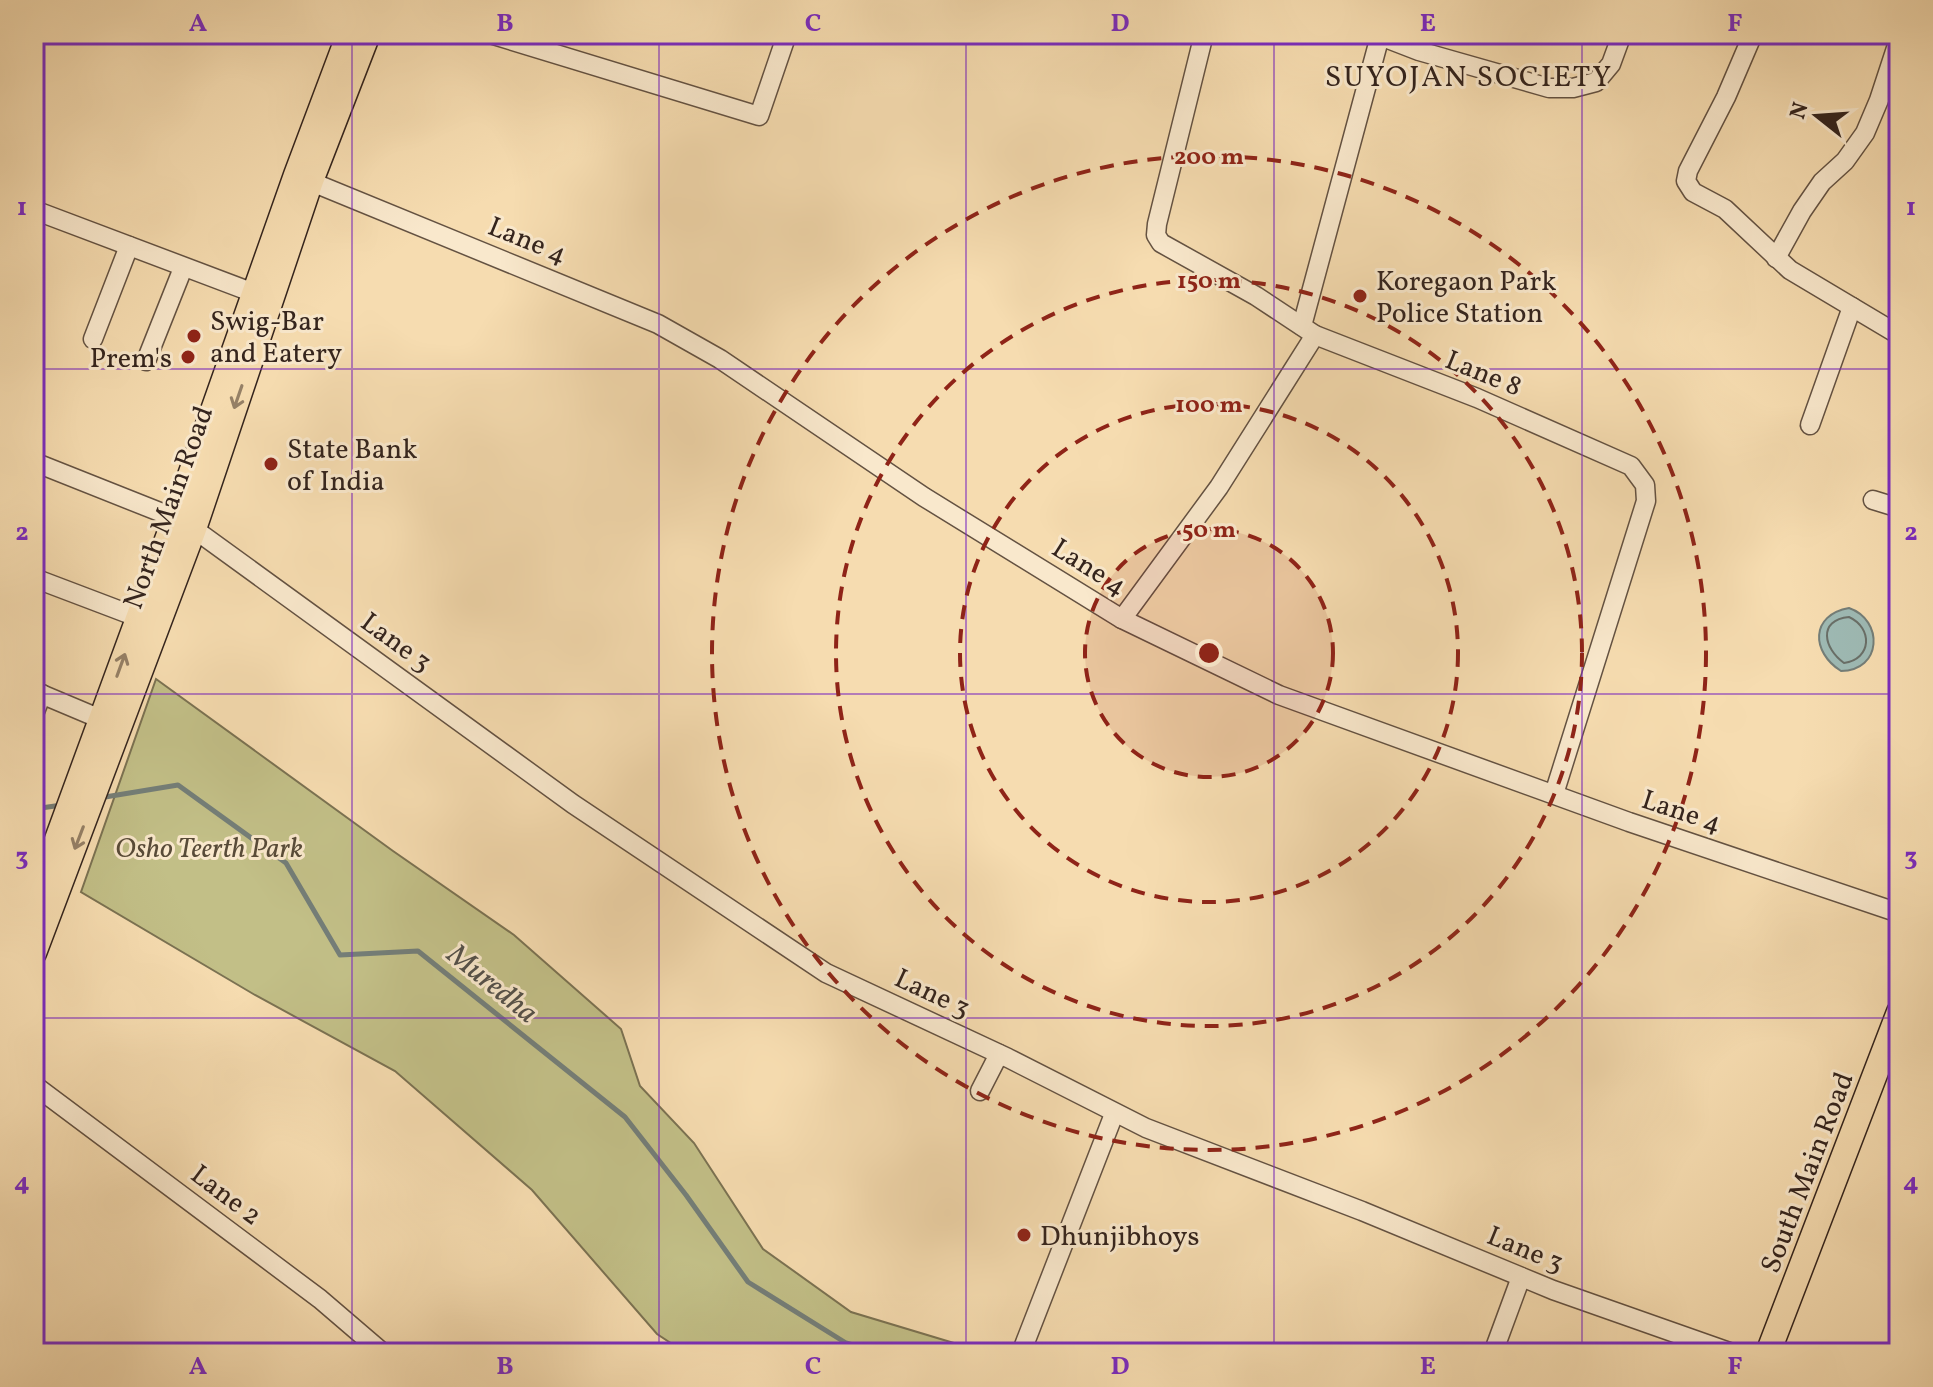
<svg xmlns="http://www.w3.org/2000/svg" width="1933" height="1387" font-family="Vollkorn,serif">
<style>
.green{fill:#c2bf87;stroke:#7b7252;stroke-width:2}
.water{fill:#9ebab4;stroke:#747e78;stroke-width:2}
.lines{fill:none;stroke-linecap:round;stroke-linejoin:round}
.shore{stroke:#696f68;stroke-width:2}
.stream{stroke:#747e78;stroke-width:5}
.minor-casing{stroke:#645242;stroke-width:21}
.major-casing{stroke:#34241d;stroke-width:27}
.minor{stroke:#f9e8cc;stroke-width:18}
.major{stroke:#f6dcb0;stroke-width:24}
.oneway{stroke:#958066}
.grid{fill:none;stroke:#7b2cbf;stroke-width:2;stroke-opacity:0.55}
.ring{fill:none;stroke:#8f2418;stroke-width:4;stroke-dasharray:14 10}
.poi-dot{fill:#8f2418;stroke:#f9e8cc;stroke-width:3}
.labels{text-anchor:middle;stroke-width:6;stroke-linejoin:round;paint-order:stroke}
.street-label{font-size:28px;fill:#34241d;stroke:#f9e8cc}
.poi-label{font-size:28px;fill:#34241d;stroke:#f9e8cc;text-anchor:start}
.park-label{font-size:28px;font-style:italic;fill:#584b38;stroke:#f9e8cc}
.neighbourhood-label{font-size:30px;letter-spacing:2px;fill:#34241d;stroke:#f9e8cc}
.water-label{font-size:30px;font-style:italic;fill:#54514a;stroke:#f9e8cc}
.centre{fill:#8f2418;stroke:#f9e8cc;stroke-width:4}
.ring-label{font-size:24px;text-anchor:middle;font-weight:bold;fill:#8f2418;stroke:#f9e8cc;stroke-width:6;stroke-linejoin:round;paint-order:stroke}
.neatline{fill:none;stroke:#7b2cbf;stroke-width:3}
.grid-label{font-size:26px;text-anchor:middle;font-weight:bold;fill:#7b2cbf}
</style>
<rect width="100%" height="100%" fill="#f6dcb0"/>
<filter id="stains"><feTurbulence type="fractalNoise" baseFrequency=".0025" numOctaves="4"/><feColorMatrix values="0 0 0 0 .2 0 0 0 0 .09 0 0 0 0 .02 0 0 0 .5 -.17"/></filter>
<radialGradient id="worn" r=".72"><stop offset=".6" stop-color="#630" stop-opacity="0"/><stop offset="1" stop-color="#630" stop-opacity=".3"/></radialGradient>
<!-- green -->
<polygon class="green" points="156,679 393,851 514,935 621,1029 640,1086 694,1143 763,1249 851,1312 987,1353 686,1353 657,1334 532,1190 395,1071 255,995 81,892"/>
<!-- water -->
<path class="water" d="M1849,608C1884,620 1882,671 1841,671C1811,652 1810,615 1849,608Z"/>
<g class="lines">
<!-- shore -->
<path class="shore" d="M1849,617C1873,628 1872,659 1844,663C1824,649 1817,620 1849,617Z"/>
<!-- stream -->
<g class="stream">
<polyline points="99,798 178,785 286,863 340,955 418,951 625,1117 686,1195 748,1282 846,1343 879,1353"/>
<polyline points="34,809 62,805"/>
</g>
<!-- minor casing -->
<g class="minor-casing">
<g id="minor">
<polyline points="490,34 759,116 787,34"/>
<polyline points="1204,34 1157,224 1156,235 1161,243 1256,296 1315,335 1477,398 1631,466 1645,485 1646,501 1554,794"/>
<polyline points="1375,34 1419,51 1549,88 1573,88 1596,82 1611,64 1622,34"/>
<polyline points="1753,34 1726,97 1688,171 1686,181 1693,192 1725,209 1790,270 1899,335"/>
<polyline points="302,178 658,324 720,359 924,497 1122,619 1279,695 1629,822 1899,913"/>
<polyline points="34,210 254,293"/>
<polyline points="1776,258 1802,211 1822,182 1845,161 1865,133 1879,100 1899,39"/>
<polyline points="1302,326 1380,36"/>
<polyline points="93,339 129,246"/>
<polyline points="146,361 183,268"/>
<polyline points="1810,425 1852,307"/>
<polyline points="34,462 175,518"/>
<polyline points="1873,500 1899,508"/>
<polyline points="194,529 573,804 826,973 1008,1058 1146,1128 1362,1211 1553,1290 1732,1353"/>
<polyline points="34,578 150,622"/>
<polyline points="1122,619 1219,487 1315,335"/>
<polyline points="34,691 110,723"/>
<polyline points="34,714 42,694"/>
<polyline points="34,1085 320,1299 383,1353"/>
<polyline points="980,1091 999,1054"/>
<polyline points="1021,1353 1114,1114"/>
<polyline points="1493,1353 1521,1277"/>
</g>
</g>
<!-- major casing -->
<g class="major-casing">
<g id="major">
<polyline points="34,902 175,518 296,175 349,34"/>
<polyline points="34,953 194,529 311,181 368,34"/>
<polyline points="1768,1353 1899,1012"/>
</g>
</g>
<!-- minor -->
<use href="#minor" class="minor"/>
<!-- major -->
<use href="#major" class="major"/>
</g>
<!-- one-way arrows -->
<defs><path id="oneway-shaft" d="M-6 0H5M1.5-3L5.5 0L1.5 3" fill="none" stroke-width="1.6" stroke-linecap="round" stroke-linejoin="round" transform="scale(2)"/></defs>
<g class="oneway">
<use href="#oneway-shaft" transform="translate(238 397) rotate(109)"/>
<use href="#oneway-shaft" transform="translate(121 665) rotate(-70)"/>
<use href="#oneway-shaft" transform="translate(79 838) rotate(111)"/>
</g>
<!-- grid -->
<path class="grid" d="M352,34V1353M659,34V1353M966,34V1353M1274,34V1353M1582,34V1353M34,369H1899M34,694H1899M34,1018H1899"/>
<!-- distance rings -->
<circle cx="1209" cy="653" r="124" fill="#8f2418" fill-opacity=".12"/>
<g class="ring">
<circle cx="1209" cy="653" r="124"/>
<circle cx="1209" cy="653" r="249"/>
<circle cx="1209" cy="653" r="373"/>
<circle cx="1209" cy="653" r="497"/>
</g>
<!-- markers -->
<g class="poi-dot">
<circle cx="1360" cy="296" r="8"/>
<circle cx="194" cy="336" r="8"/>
<circle cx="188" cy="357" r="8"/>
<circle cx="271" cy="464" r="8"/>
<circle cx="1024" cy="1235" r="8"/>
</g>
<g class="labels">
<!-- street labels -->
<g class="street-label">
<text transform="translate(528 239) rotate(22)" y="10">Lane 4</text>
<text transform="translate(1484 372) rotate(22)" y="10">Lane 8</text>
<text transform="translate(167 507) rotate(-70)" y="10">North Main Road</text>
<text transform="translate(1090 566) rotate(32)" y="10">Lane 4</text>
<text transform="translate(397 641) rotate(36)" y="10">Lane 3</text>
<text transform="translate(1682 810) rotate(18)" y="10">Lane 4</text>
<text transform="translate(933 992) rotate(25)" y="10">Lane 3</text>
<text transform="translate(1806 1172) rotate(-69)" y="10">South Main Road</text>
<text transform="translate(227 1194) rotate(37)" y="10">Lane 2</text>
<text transform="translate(1526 1248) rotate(22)" y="10">Lane 3</text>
</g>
<!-- poi labels -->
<g class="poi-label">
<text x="1376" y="290">Koregaon Park<tspan x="1376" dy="32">Police Station</tspan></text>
<text x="210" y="330">Swig-Bar<tspan x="210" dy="32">and Eatery</tspan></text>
<text x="172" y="367" text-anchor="end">Prem's</text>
<text x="287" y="458">State Bank<tspan x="287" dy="32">of India</tspan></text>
<text x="1040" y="1245">Dhunjibhoys</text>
</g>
<!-- park labels -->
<g class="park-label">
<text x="209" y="857">Osho Teerth Park</text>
</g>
<!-- neighbourhood labels -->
<g class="neighbourhood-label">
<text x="1469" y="86">SUYOJAN SOCIETY</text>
</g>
<!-- water labels -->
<g class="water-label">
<text transform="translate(493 983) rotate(39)" y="10">Muredha</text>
</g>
</g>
<circle cx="1209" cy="653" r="12" class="centre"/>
<g class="ring-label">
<text x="1209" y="164">200 m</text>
<text x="1209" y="288">150 m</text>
<text x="1209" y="412">100 m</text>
<text x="1209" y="537">50 m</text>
</g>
<!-- margin -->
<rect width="1933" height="1387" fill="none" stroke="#f6dcb0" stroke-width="88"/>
<!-- north arrow -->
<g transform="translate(1817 116) rotate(287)" stroke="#f9e8cc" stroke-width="6" paint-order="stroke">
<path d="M0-6L14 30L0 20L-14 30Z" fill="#34241d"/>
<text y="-12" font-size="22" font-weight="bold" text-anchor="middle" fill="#34241d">N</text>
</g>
<rect x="44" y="44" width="1845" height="1299" class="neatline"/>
<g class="grid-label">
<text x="198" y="31">A</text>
<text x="505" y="31">B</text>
<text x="813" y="31">C</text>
<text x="1120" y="31">D</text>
<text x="1428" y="31">E</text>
<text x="1735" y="31">F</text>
<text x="22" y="215">1</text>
<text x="1911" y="215">1</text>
<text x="22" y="540">2</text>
<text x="1911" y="540">2</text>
<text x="22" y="865">3</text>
<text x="1911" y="865">3</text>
<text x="22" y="1190">4</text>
<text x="1911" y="1190">4</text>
<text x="198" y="1374">A</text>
<text x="505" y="1374">B</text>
<text x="813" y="1374">C</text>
<text x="1120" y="1374">D</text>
<text x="1428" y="1374">E</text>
<text x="1735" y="1374">F</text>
</g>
<rect width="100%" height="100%" filter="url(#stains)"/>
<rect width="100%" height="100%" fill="url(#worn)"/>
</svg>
